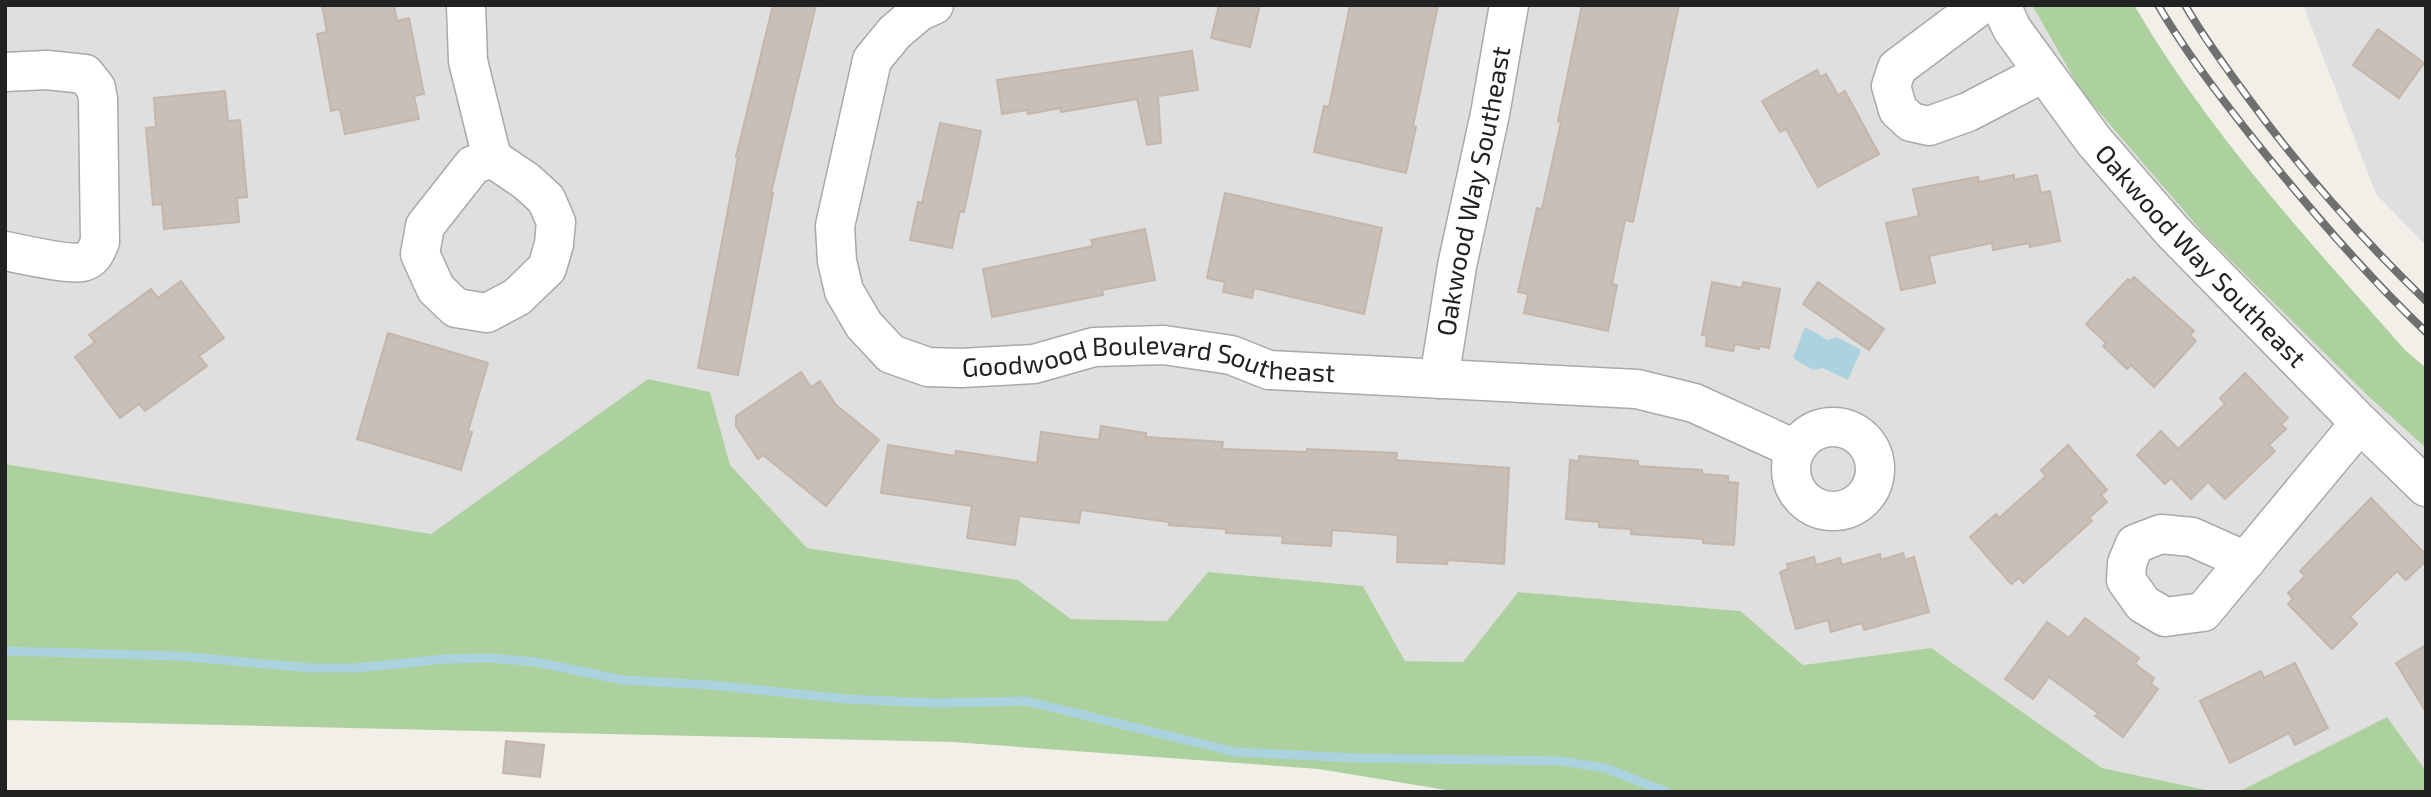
<svg xmlns="http://www.w3.org/2000/svg" width="2431" height="797" font-family="'Exo 2',sans-serif">
<style>
.residential{fill:#e0dfdf}
.forest{fill:#add19e}
.water{fill:#aad3df}
.lines{fill:none;stroke-linecap:round;stroke-linejoin:round}
.stream{stroke:#aad3df;stroke-width:9}
.building{fill:#c7bfb8;stroke:#c4b6ab;stroke-width:2}
.minor-casing{stroke:#a9a9a9;stroke-width:41}
.minor{stroke:#fff;stroke-width:38}
.rail-casing{stroke:#707070;stroke-width:8}
.rail{stroke:#fff;stroke-width:5;stroke-dasharray:16;stroke-linecap:butt}
.labels{text-anchor:middle;stroke-width:6;stroke-linejoin:round;paint-order:stroke}
.street-label{font-size:26px;fill:#222;stroke:#fff}
</style>
<rect width="100%" height="100%" fill="#f2efe9"/>
<!-- residential -->
<g class="residential">
<polygon points="5,5 2032,5 2081,91 2204,234 2368,396 2426,448 2426,771 2387,717 2238,792 2216,792 2102,768 1931,648 1803,665 1739,611 1518,592 1463,662 1405,661 1363,586 1208,572 1167,621 1071,619 1018,580 807,548 729,465 710,392 648,379 431,534 5,464"/>
<polygon points="2303,5 2426,5 2426,246 2376,194"/>
</g>
<!-- forest -->
<g class="forest">
<path d="M2032,5H2134C2208,132 2308,240 2405,350L2426,368V448L2368,396L2204,234L2081,91Z"/>
<polygon points="648,379 710,392 730,465 807,548 1018,580 1071,619 1167,621 1208,572 1363,586 1405,661 1463,662 1518,592 1740,611 1803,665 1931,648 2102,768 2216,792 1458,792 1319,769 953,742 5,720 5,464 431,534"/>
<polygon points="2387,717 2426,771 2426,792 2238,792"/>
</g>
<!-- water -->
<polygon class="water" points="1805,327 1828,340 1837,337 1861,350 1848,380 1823,368 1813,370 1793,358"/>
<g class="lines">
<!-- stream -->
<polyline class="stream" points="5,651 177,656 311,668 356,668 445,659 490,658 535,662 623,680 712,685 846,699 936,703 1026,701 1235,752 1356,758 1561,761 1605,768 1666,792"/>
</g>
<!-- building -->
<g class="building">
<polygon points="322,5 394,5 397,21 409,18 424,94 414,96 419,119 345,134 340,109 331,111 317,34 327,32"/>
<polygon points="773,5 816,5 771,193 773,193 738,375 698,368 738,157 736,157"/>
<polygon points="1219,5 1260,5 1250,47 1211,38"/>
<polygon points="1350,5 1438,5 1413,126 1416,127 1406,173 1314,152 1324,106 1329,107"/>
<polygon points="1582,5 1679,5 1633,222 1625,220 1612,284 1617,285 1608,331 1524,313 1528,294 1518,292 1537,208 1542,209 1561,122 1558,121"/>
<polygon points="2378,29 2424,63 2399,98 2353,65"/>
<polygon points="1192,51 1198,90 1158,96 1161,143 1147,145 1137,99 1061,112 1060,108 1028,114 1027,110 1002,114 997,80"/>
<polygon points="1817,70 1820,77 1826,74 1838,95 1845,91 1879,154 1818,187 1786,129 1780,132 1762,101"/>
<polygon points="225,91 228,121 240,120 247,197 237,198 239,222 164,229 162,204 153,205 146,128 156,127 154,98"/>
<polygon points="940,123 981,131 964,212 960,211 952,248 910,240 918,202 922,203"/>
<polygon points="2014,175 2014,180 2037,175 2041,193 2050,191 2060,241 2030,247 2029,243 1993,250 1992,243 1929,256 1935,283 1901,290 1886,223 1919,216 1913,189 1978,177 1979,182"/>
<polygon points="1225,193 1382,228 1364,314 1254,288 1252,298 1223,292 1225,282 1207,278"/>
<polygon points="1145,229 1155,280 1102,290 1103,295 992,317 983,269 1093,246 1091,240"/>
<polygon points="2134,277 2194,331 2190,335 2196,341 2154,387 2131,365 2127,369 2103,346 2106,343 2086,324 2128,279 2130,281"/>
<polygon points="181,281 224,338 199,356 207,366 145,411 139,404 120,418 75,357 95,342 89,335 151,289 158,298"/>
<polygon points="1712,282 1742,288 1743,282 1780,289 1769,348 1760,346 1759,349 1735,344 1733,351 1706,346 1707,336 1702,335"/>
<polygon points="1818,282 1884,329 1869,350 1803,304"/>
<polygon points="388,333 488,363 468,431 472,432 461,470 357,439"/>
<polygon points="801,372 811,387 820,381 836,405 879,440 826,506 763,455 758,459 736,426 736,416"/>
<polygon points="2245,373 2288,418 2281,424 2286,429 2269,445 2275,451 2225,499 2208,482 2191,499 2171,478 2165,484 2137,455 2161,431 2178,449 2225,404 2220,398"/>
<polygon points="1101,426 1146,433 1146,437 1223,442 1222,449 1307,452 1307,449 1397,453 1396,460 1509,468 1504,564 1448,560 1447,564 1397,562 1398,535 1332,530 1331,546 1282,543 1283,536 1226,533 1226,529 1169,525 1169,522 1081,510 1079,523 1019,516 1015,545 967,538 972,506 881,493 888,445 955,456 956,451 1037,463 1041,432 1099,440"/>
<polygon points="2068,445 2107,490 2101,495 2107,502 2089,518 2092,521 2023,583 2019,578 2011,584 1970,537 1996,514 1999,518 2046,476 2041,470"/>
<polygon points="1579,456 1638,461 1638,466 1702,470 1702,474 1728,476 1728,482 1738,483 1734,545 1703,543 1703,539 1631,534 1631,529 1599,527 1599,522 1566,519 1570,460 1579,461"/>
<polygon points="2371,498 2426,555 2426,561 2406,580 2397,571 2350,617 2357,624 2332,649 2288,604 2293,599 2288,593 2305,576 2300,571"/>
<polygon points="1903,553 1905,560 1914,557 1929,612 1864,630 1862,623 1831,632 1828,620 1796,629 1780,572 1788,569 1787,564 1814,557 1816,565 1840,558 1842,565 1880,554 1881,560"/>
<polygon points="2085,618 2139,658 2135,664 2154,678 2151,684 2158,689 2123,737 2095,716 2098,713 2049,677 2033,699 2005,679 2047,622 2069,638"/>
<polygon points="2426,645 2426,712 2396,663"/>
<polygon points="2295,663 2328,728 2295,745 2289,733 2230,763 2200,701 2261,671 2264,678"/>
<polygon points="506,741 544,745 540,777 503,773"/>
</g>
<g class="lines">
<!-- minor casing -->
<g class="minor-casing">
<g id="minor">
<polyline points="466,5 468,61 492,158"/>
<path id="s1" d="M934,5L920,11L895,32L872,60L835,226L837,261L844,291L864,325L891,354L928,367L961,368L1034,364L1094,347L1164,345L1231,355L1269,370L1637,389L1694,403L1795,449"/>
<polyline points="1981,5 1897,68 1891,86 1898,110 1911,122 1929,126 1968,112 2043,73"/>
<path id="s2" d="M2001,5L2012,29L2094,141L2173,232L2360,423L2426,487"/>
<path d="M5,72L47,70L85,74L96,88L98,99L100,242C96,251 93,260 82,262C69,265 20,254 5,251"/>
<polygon points="492,158 526,181 546,199 556,222 554,244 547,268 517,297 487,313 456,308 436,289 420,254 425,226 473,165"/>
<path id="s3" d="M1439,379L1457,266L1490,114L1509,5"/>
<circle cx="1833" cy="469" r="42"/>
<polyline points="2246,561 2192,537 2161,534 2135,544 2127,563 2126,580 2143,604 2165,617 2203,612 2360,423"/>
</g>
</g>
<!-- minor -->
<use href="#minor" class="minor"/>
<!-- rail casing -->
<g class="rail-casing">
<g id="rail">
<path d="M2158,5C2185,51 2218,94 2251,136C2306,205 2362,271 2426,332"/>
<path d="M2185,5C2204,38 2226,68 2249,99C2303,173 2360,237 2426,301"/>
</g>
</g>
<!-- rail -->
<use href="#rail" class="rail"/>
</g>
<g class="labels">
<!-- street labels -->
<g class="street-label">
<text dy="9" stroke="none"><textPath href="#s3" startOffset="191">Oakwood Way Southeast</textPath></text>
<text dy="9" stroke="none"><textPath href="#s2" startOffset="322">Oakwood Way Southeast</textPath></text>
<text dy="9" stroke="none"><textPath href="#s1" startOffset="662">Goodwood Boulevard Southeast</textPath></text>
</g>
</g>
<!-- border -->
<rect width="2431" height="797" fill="none" stroke="#222222" stroke-width="14"/>
</svg>
